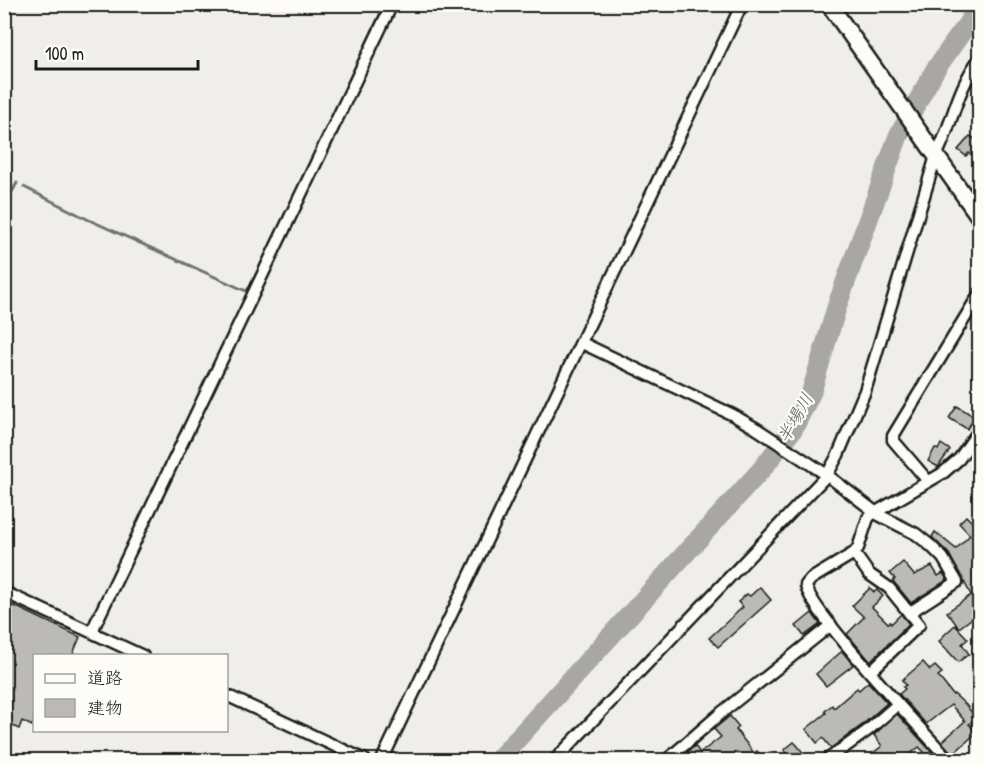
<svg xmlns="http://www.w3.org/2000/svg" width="984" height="765" font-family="'Patrick Hand','Klee One',sans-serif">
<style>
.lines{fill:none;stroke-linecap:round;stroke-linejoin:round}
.stream{stroke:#706f6d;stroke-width:3}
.river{stroke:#a8a7a3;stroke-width:20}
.building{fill:#bbbab6;stroke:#1c1c1c;stroke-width:1.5}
.street-casing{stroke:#1c1c1c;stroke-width:15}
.secondary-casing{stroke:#1c1c1c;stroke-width:20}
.street{stroke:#fdfcf7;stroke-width:10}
.secondary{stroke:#fdfcf7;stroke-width:15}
.labels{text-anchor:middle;stroke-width:4.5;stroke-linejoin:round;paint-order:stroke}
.water-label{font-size:18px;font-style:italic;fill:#5b5b59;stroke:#fdfcf7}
</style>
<rect width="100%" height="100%" fill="#f0eeea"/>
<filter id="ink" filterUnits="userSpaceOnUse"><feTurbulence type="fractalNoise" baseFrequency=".0167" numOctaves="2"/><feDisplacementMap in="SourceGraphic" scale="12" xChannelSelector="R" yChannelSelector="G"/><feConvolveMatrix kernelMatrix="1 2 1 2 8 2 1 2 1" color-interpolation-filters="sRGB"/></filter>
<g filter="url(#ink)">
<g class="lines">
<!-- stream -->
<g class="stream">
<polyline points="346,87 385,4"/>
<polyline points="24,187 87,219 246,291 250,287 287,211"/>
<polyline points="294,197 342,96"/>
<polyline points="4,206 17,183"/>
</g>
<!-- river -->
<polyline class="river" points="498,760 762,469 793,429 811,393 838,303 898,137 935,70 980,6"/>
</g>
<!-- building -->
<g class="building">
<polygon points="970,136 980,142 980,160 969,153 966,156 958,150"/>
<polygon points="957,406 975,417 967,429 949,418"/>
<polygon points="941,444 950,450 938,467 928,461 935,448 938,450"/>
<polygon points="966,516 978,528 980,526 980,549 975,553 980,559 980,609 978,607 973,610 976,615 959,628 947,612 971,595 949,554 932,537 935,532 956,549 970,535 959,523"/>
<polygon points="903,562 914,575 932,566 938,576 943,573 947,580 911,603 893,581 895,579 890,573"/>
<polygon points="760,587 771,600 718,647 709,638 743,607 738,602 747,594 750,596"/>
<polygon points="870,588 874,592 877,590 883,596 872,607 888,623 890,622 891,624 901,614 909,624 870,661 847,634 864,617 852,606"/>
<polygon points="4,601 80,637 72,656 34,656 34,721 32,726 22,721 19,729 4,722"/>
<polygon points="812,613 820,624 804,636 796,626"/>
<polygon points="955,625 968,639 962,644 969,654 958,662 939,641 943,638 942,637"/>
<polygon points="842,651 853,665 826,686 816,674"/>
<polygon points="923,662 930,670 935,666 942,673 938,676 953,695 954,694 966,705 976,718 969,724 976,732 975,734 953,754 942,742 965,721 951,705 926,724 899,694 905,689 903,687 906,685 902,680"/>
<polygon points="868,682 887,703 862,725 831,748 823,738 817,743 806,729 826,713 825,711 832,705 834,708 857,688 859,690"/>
<polygon points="897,714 939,760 932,760 919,747 903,760 864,760 882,746 874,735"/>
<polygon points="730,716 739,727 736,730 754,753 757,751 765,760 734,760 731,756 725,760 690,760 693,758 688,752 695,746 700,753 721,737 714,729"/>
<polygon points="794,742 797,745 809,760 793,760 784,750"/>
</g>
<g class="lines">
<!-- street casing -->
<g class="street-casing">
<g id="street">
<polyline points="582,343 733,415 757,429 827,475 879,515 916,534 931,546 943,558 957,582 909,613"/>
<polyline points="928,481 893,440 893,436 980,293"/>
<polyline points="854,553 869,574 889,588 919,625 870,672"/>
<polyline points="4,592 143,656"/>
<polyline points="92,631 392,4"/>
<polyline points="226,695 365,760"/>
<polyline points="898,704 949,760"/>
<polyline points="382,760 742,4"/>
<path d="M555,760L827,475L838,455L865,391L936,156C953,123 956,90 980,58"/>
<polyline points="667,760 721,713 831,625"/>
<path d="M827,760L867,731L898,704C880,683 808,606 806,585L811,579L854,553L858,548L868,518L871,515L943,473L959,459L980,429"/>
</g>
</g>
<!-- secondary casing -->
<g class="secondary-casing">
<polyline id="secondary" points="829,4 980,218"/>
</g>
<!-- street -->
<use href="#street" class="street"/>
<!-- secondary -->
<use href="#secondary" class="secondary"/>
</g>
</g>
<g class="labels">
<!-- water labels -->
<g class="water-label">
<text transform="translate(795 418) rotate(-60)" y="6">半場川</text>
</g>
</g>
<!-- margin -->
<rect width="984" height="765" fill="none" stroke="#fdfcf7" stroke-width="24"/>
<rect x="12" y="12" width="960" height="741" fill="none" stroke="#1c1c1c" stroke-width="2" filter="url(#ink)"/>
<!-- legend -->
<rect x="33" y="654" width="195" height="78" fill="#fdfcf7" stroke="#a3a29f" stroke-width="1.5"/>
<rect x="45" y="674" width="30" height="9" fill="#fdfcf7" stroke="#a3a29f" stroke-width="1.5"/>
<text x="87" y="684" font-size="18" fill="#1c1c1c">道路</text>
<rect x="45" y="699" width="30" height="18" fill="#bbbab6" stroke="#a3a29f" stroke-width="1.5"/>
<text x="87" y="714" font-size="18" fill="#1c1c1c">建物</text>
<!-- scale -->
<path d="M36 60v9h162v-9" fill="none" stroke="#1c1c1c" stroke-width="3"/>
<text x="45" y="60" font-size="18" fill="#1c1c1c" stroke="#fdfcf7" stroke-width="4.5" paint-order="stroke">100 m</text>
</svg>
